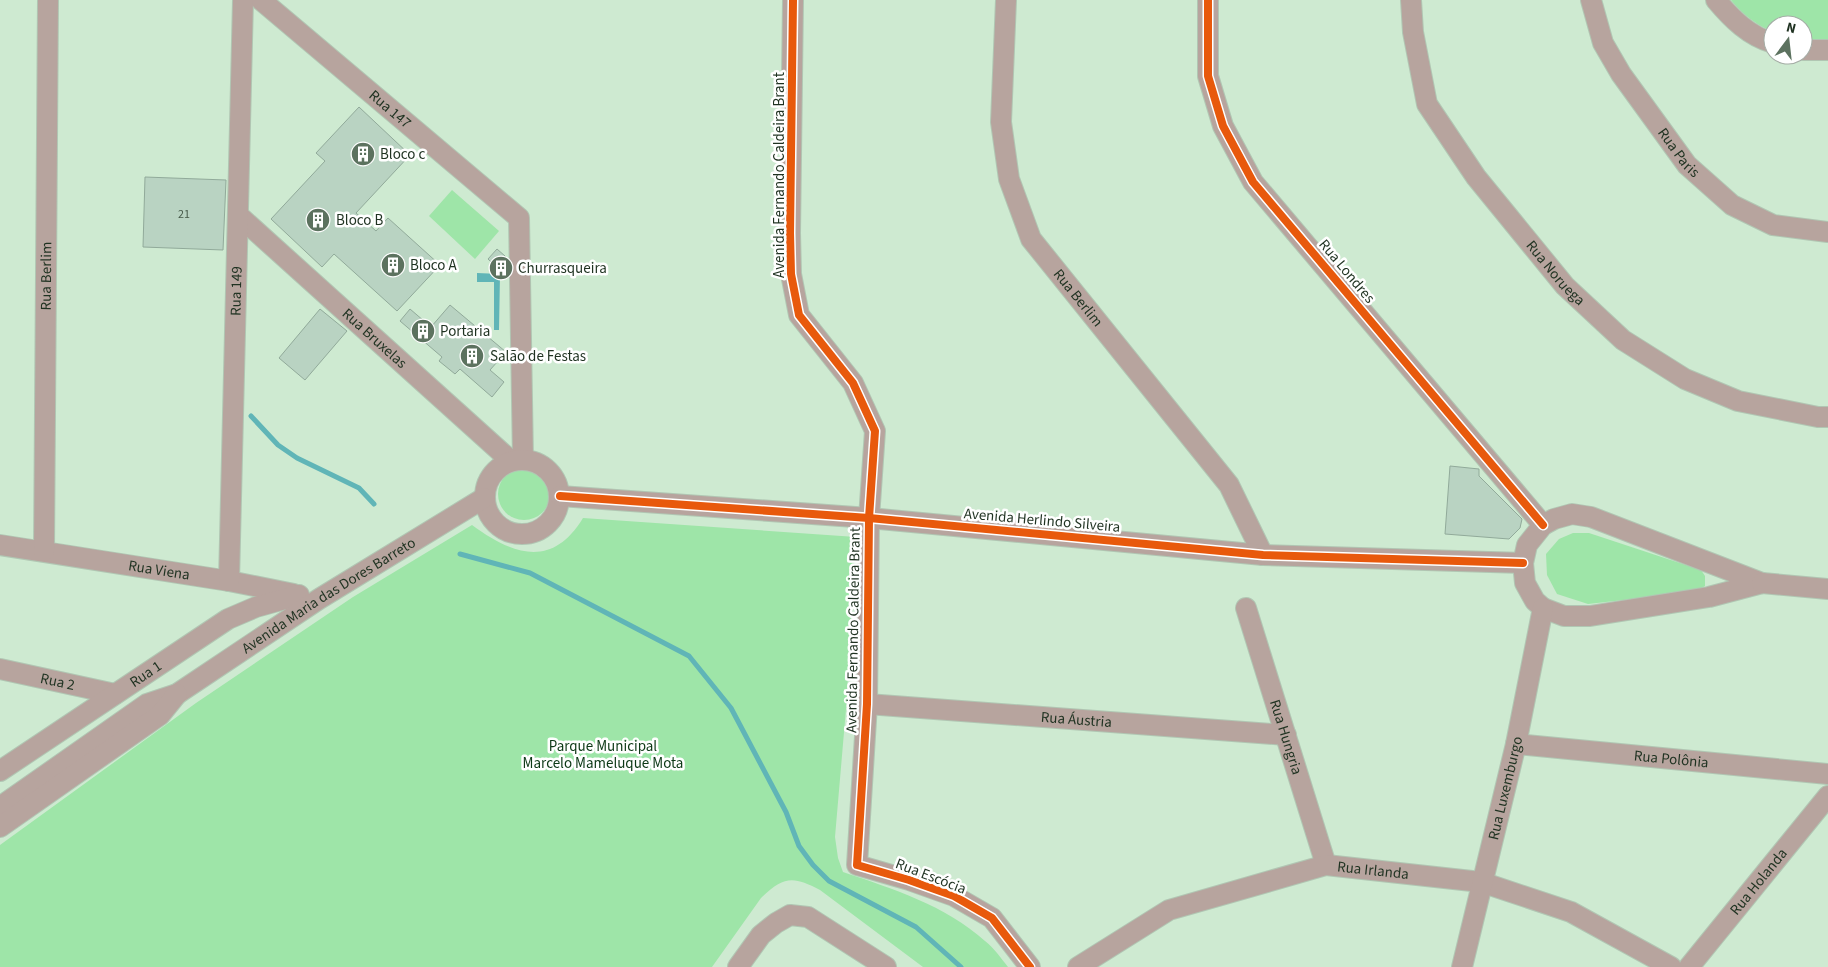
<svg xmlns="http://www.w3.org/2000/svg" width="1828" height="967" font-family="'Source Sans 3',sans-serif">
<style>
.green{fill:#9ee5a8}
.water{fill:#60b5b7}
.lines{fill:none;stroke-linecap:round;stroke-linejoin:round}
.stream{stroke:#60b5b7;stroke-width:5}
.building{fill:#b9d3c2;stroke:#91aa9a}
.minor-casing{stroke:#b1c6b3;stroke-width:22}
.minor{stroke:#b7a49e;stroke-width:20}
.cycleway-casing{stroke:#fff;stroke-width:11}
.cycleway{stroke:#e8590c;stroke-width:8}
.labels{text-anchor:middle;stroke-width:5;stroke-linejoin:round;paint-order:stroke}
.number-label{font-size:12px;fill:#465a49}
.street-label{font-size:15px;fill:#1f3221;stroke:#fff}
.poi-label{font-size:15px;fill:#1f3221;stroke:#fff;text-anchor:start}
.park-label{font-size:15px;fill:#0c3815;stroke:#fff}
</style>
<rect width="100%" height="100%" fill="#ceead1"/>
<!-- green -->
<g class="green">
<path d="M1731,0H1828V39L1803,40V25H1773V31C1758,27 1740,12 1731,0Z"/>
<polygon points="452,190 499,231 475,259 429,216"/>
<circle cx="524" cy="494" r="26"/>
<path d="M583,518L856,537L846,709L835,837L838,858L843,872C893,889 945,905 985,941C994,948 1001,958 1008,967H923L820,890C793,876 784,876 761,898L712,967H0V845L196,703L353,597L472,525C513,555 552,569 583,518Z"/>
<polygon points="1573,533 1589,533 1701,570 1705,576 1705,586 1695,592 1588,604 1557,594 1547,575 1546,554 1559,539"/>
</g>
<!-- water -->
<polygon class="water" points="477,273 500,274 499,330 494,330 494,282 477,282"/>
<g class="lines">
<!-- stream -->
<g class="stream">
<polyline points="251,416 278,445 297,458 359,488 374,504"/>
<polyline points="460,554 530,573 689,656 731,708 786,812 799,846 813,865 829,881 916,927 961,967"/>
</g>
</g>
<!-- building -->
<g class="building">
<polygon points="359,107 410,155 356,213 376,231 388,218 440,265 397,311 334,254 322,267 271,219 325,161 316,153"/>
<polygon points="145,177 226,180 223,250 143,247"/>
<polygon points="497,249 505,256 505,276 488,259"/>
<polygon points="450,305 506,352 490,370 504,382 492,397 460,369 455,374 439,361 442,357 400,321 410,309 431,327"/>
<polygon points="320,309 347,331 305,380 279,358"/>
<polygon points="1450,466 1479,469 1479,476 1522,519 1520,528 1509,539 1445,534"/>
</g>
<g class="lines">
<!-- minor casing -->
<g class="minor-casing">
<g id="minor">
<path id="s1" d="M261,0L519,218L523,460"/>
<polyline points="793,0 790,233 791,274 799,315 853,383 875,431 869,518 867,704 857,865 909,880 954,896 992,918 1030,967"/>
<path id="s2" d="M1006,0L1001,122L1009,179L1031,239L1229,485L1263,555"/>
<polyline points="1208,0 1208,76 1223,126 1253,182 1543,525"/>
<path id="s3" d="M1411,0L1413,32L1427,104L1476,177L1565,286L1623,340L1685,379L1738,401L1818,417H1828"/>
<path id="s4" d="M1591,0L1603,43L1621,74L1687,165L1732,205L1773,225L1828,232"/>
<path d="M1716,0C1732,19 1749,36 1773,43"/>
<polyline points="1803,50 1828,50"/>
<path id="s5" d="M238,215L511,461"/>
<circle cx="522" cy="497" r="37"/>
<polyline points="560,496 869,518 1263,555 1523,563"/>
<polygon points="1572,514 1591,517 1762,583 1709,597 1590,616 1564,616 1543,608 1535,601 1525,583 1523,563 1527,545 1543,525 1554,519"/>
<path id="s6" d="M0,545L229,581L294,594"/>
<path id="s7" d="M44,551L48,0"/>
<path id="s8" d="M229,581L243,0"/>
<polyline points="1762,583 1828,589"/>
<path id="s9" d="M1246,608L1326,865"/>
<path id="s10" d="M0,669L115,694"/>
<path id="s11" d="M867,704L1286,735"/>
<path id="s12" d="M1516,744L1828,774"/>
<path id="s13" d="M0,771L228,619L256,607L299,595"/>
<path id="s14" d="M0,807L147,704L177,694L319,599L484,498"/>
<polyline points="0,827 160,715 177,694"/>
<polyline points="738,967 761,935 776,923 790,915 808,917 886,967"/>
<path id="s15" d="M1078,967L1169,910L1326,865L1481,882L1571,912L1671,967"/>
<path id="s16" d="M1462,967L1516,744L1543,608"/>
<path id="s17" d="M1689,967L1828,796"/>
</g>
</g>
<!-- minor -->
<use href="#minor" class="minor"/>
<!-- cycleway casing -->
<g class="cycleway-casing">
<g id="cycleway">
<polyline points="793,0 790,233 791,274 799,315 853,383 875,431 869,518 867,704 857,865 909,880 954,896 992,918 1030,967"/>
<polyline points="1208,0 1208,76 1223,126 1253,182 1543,525"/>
<polyline points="560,496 869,518 1263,555 1523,563"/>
</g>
</g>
<!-- cycleway -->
<use href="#cycleway" class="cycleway"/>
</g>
<!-- icons -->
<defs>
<g id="building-disc" transform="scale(1.25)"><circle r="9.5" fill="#5c725f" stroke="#fff"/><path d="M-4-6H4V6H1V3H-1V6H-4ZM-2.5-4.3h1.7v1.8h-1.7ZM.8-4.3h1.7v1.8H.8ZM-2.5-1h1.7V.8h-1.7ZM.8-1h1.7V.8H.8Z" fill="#fff"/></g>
</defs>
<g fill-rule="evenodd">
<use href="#building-disc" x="363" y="154"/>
<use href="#building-disc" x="318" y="220"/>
<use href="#building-disc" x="393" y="265"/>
<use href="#building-disc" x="501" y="268"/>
<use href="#building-disc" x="423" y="331"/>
<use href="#building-disc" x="472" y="356"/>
</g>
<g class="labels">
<!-- number labels -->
<g class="number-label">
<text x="184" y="218">21</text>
</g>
<!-- street labels -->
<g class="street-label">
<text dy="5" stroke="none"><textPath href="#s1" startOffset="169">Rua 147</textPath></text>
<text dy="5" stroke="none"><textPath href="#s4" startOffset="178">Rua Paris</textPath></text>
<text transform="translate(779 175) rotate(-90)" y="5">Avenida Fernando Caldeira Brant</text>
<text transform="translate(1347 271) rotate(50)" y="5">Rua Londres</text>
<text dy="5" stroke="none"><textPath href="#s3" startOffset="318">Rua Noruega</textPath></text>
<text dy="5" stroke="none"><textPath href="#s7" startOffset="275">Rua Berlim</textPath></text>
<text dy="5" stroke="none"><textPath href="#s8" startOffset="290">Rua 149</textPath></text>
<text dy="5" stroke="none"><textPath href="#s2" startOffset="319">Rua Berlim</textPath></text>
<text dy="5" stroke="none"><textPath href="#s5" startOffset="184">Rua Bruxelas</textPath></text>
<text transform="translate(1042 520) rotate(5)" y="5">Avenida Herlindo Silveira</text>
<text dy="5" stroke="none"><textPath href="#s6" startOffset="161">Rua Viena</textPath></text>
<text dy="5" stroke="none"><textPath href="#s14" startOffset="392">Avenida Maria das Dores Barreto</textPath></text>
<text transform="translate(853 630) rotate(-89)" y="5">Avenida Fernando Caldeira Brant</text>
<text dy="5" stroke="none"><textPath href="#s13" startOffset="175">Rua 1</textPath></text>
<text dy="5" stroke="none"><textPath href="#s10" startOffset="59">Rua 2</textPath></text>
<text dy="5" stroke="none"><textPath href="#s11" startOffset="210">Rua Áustria</textPath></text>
<text dy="5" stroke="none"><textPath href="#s9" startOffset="135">Rua Hungria</textPath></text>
<text dy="5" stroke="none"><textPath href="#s12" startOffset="156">Rua Polônia</textPath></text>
<text dy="5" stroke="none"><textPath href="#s16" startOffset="184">Rua Luxemburgo</textPath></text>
<text dy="5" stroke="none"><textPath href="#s15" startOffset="318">Rua Irlanda</textPath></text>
<text transform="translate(931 876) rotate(21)" y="5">Rua Escócia</text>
<text dy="5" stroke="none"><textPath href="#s17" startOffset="110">Rua Holanda</textPath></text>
</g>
<!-- poi labels -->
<g class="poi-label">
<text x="380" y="159">Bloco c</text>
<text x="336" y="225">Bloco B</text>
<text x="410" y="270">Bloco A</text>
<text x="518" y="273">Churrasqueira</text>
<text x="440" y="336">Portaria</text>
<text x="490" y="361">Salão de Festas</text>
</g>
<!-- park labels -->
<g class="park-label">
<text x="603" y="751">Parque Municipal<tspan x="603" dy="17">Marcelo Mameluque Mota</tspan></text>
</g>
</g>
<!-- north arrow -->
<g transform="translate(1788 40) rotate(15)"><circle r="24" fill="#ffffff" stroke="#a5ada6"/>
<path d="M0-4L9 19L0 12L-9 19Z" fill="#5c725f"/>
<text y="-8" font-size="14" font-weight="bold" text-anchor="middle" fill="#1f3221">N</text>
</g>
</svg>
